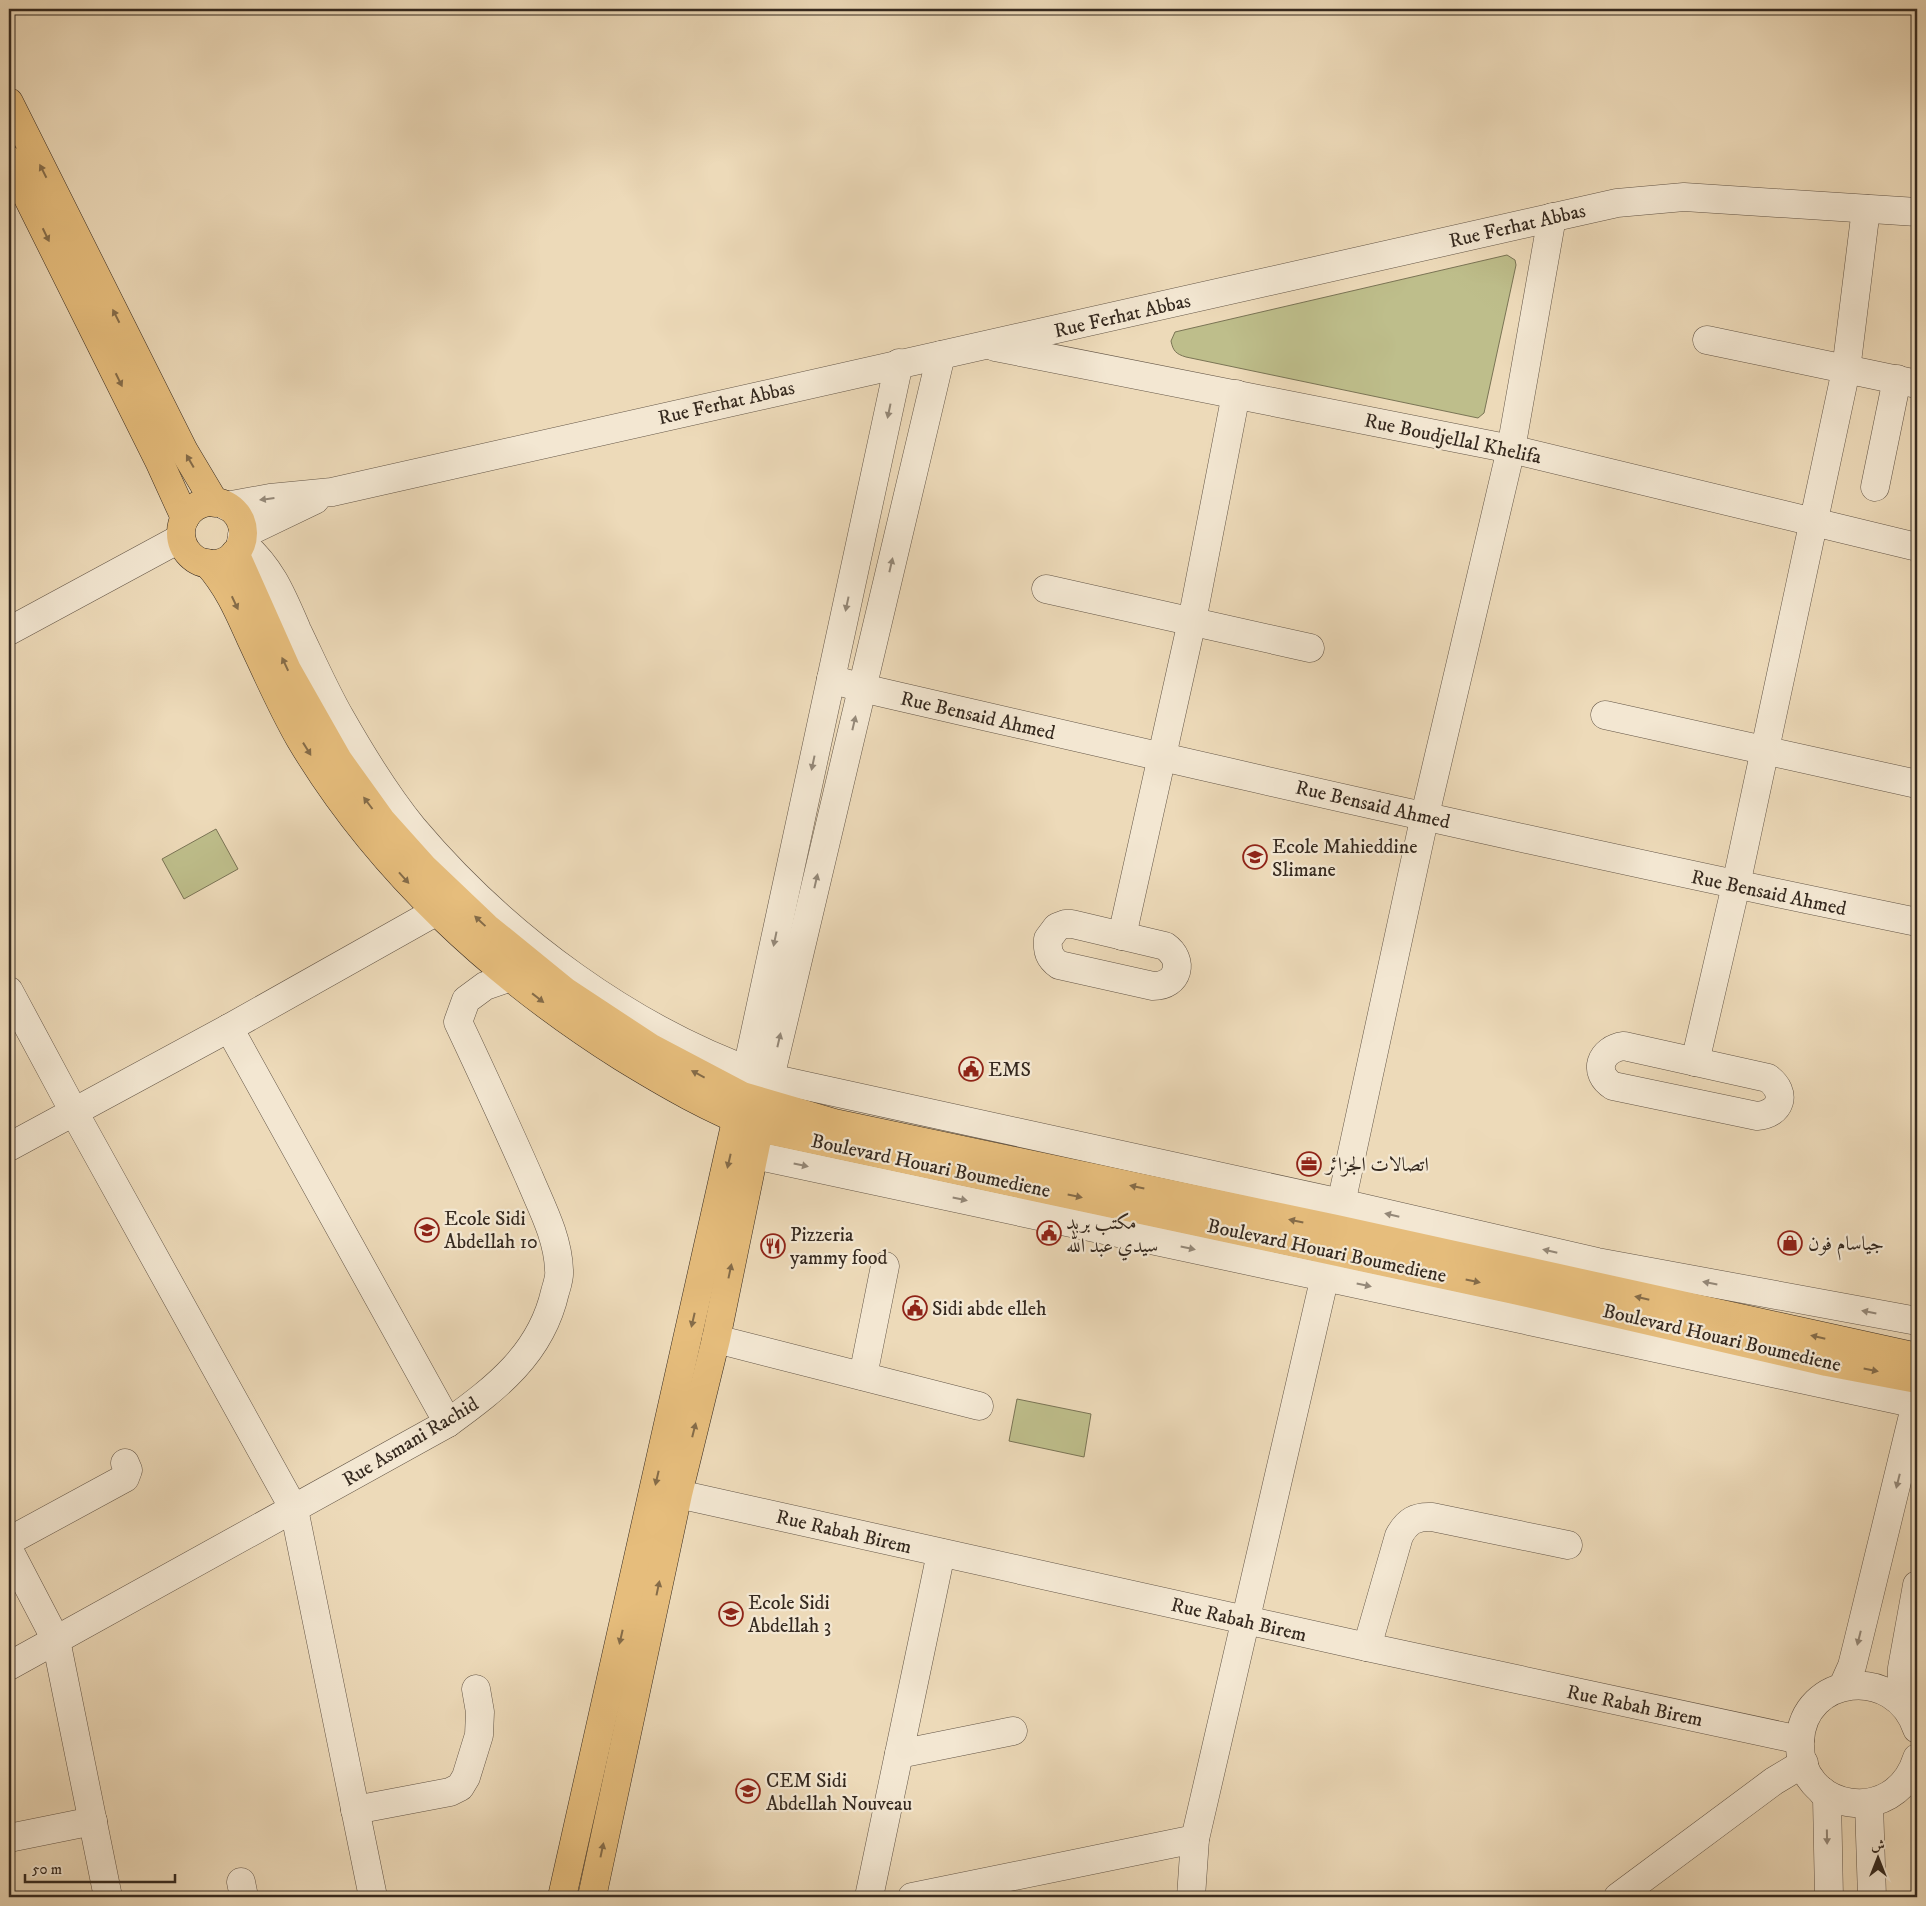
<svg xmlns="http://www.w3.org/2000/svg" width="1926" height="1906" font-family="'IM FELL DW Pica',Amiri,serif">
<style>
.green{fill:#bebe8b;stroke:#7a7455}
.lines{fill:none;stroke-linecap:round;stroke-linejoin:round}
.minor-casing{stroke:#635546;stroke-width:29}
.major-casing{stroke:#35291f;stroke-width:29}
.minor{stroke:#f3e7d2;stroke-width:28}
.major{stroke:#e6bd7c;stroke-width:28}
.oneway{fill:#856c49}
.oneway2{fill:#948878}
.labels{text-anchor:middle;stroke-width:4.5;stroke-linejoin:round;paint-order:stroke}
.street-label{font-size:20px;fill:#35291f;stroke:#f3e7d2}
.poi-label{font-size:20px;fill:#35291f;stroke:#f3e7d2;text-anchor:start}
</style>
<rect width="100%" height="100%" fill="#eddab9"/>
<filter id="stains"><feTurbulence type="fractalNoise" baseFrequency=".004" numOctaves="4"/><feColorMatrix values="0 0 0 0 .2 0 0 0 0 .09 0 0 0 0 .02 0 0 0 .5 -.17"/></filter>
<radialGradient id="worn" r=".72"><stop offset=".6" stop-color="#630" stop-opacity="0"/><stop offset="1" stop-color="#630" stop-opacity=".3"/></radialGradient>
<!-- green -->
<g class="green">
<path d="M1507,255L1515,260L1516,265L1484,413L1478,418L1186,357C1176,354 1173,351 1171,341L1175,332Z"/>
<polygon points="216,829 238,869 184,899 162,859"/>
<polygon points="1017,1399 1091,1414 1084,1457 1009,1441"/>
</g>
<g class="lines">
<!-- minor casing -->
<g class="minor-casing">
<g id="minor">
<polyline points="1707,340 1917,384"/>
<polyline points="995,347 1511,449 1917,547"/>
<polyline points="1875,487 1897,379"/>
<polyline points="226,506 270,498 332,492 1617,203 1684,197 1917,212"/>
<polyline points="242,535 315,500"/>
<path d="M241,542C271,567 282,595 297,630C311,659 324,689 340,717C361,754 387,796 413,828C505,937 634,1033 770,1078L1341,1203L1597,1262L1917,1321"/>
<polyline points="1046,589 1310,648"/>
<polyline points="9,631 181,538"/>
<path d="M831,679L862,688C1213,769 1564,850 1917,922"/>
<polyline points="1605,715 1917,784"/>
<path d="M1065,924H1072L1165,946C1185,960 1179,986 1153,986L1059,965C1049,958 1047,951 1048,939L1057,927Z"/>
<polyline points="1122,936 1192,621 1236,394"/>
<polyline points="9,991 74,1112 294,1509 373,1897"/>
<polyline points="229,1028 448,1423"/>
<path d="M1624,1046L1768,1078C1788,1093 1781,1114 1757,1116L1613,1086C1592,1073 1600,1049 1624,1046Z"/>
<polyline points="1695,1062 1736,885 1846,370 1866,209"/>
<polyline points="743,1088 899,363"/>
<polyline points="766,1095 941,355"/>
<polyline points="9,1147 229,1028 437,911"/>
<polyline points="754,1155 1917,1404"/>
<polyline points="716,1339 979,1406"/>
<polyline points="863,1376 885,1266"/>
<polyline points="678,1494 1367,1647 1800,1740"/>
<polyline points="9,1541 125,1478 128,1470 125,1463"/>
<polyline points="9,1550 56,1640 108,1897"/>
<path d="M1367,1647L1399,1536C1407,1521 1416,1516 1432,1517L1568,1545"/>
<path d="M9,1666L448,1423C496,1388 541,1354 555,1292C557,1285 560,1277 559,1270C558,1237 541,1206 529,1177C506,1125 482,1073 458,1022L466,1000L485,986L511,977"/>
<polyline points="1843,1686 1852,1666 1857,1646 1917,1399"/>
<polyline points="1901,1701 1902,1668 1917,1585"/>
<path d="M1917,1729C1895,1664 1803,1675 1800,1741C1797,1811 1895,1829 1917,1758"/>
<polyline points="899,1754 1013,1731"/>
<polyline points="1821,1790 1827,1798 1829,1897"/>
<polyline points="1869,1804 1872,1897"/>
<polyline points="355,1810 450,1792 460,1787 466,1777 479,1735 480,1712 476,1689"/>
<polyline points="9,1838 93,1821"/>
<polyline points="241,1882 244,1897"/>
<polyline points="869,1897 941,1553"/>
<polyline points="912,1897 1195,1839"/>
<polyline points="1191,1897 1195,1839 1331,1250 1425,815 1511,449 1552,217"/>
<polyline points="1618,1897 1774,1781 1804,1763"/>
</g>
</g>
<!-- major casing -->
<g class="major-casing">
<g id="major">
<polyline points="9,102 184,451 215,503"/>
<polyline points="9,160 159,461 185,518"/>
<circle cx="212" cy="533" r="31"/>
<polyline points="235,553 287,670 338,760 381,820 425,869 486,927 566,992 651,1048 742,1096 834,1123 1336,1229 1917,1357"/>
<path d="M207,563C227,585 238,610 250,637C266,671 281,706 300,739C378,870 494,976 622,1057C666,1084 711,1110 759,1128L1510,1289L1827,1362L1917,1379"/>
<polyline points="562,1897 740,1103"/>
<polyline points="592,1897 678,1494 716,1339 763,1110"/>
</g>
</g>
<!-- minor -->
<use href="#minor" class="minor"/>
<!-- major -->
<use href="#major" class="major"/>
</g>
<!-- one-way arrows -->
<defs><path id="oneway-solid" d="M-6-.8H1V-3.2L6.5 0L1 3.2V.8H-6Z" transform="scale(1.25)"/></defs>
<g class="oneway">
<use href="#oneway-solid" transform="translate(43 171) rotate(-117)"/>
<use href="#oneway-solid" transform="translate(46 235) rotate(64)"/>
<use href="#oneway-solid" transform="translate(116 316) rotate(-117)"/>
<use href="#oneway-solid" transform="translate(119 380) rotate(64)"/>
<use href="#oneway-solid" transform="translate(190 461) rotate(-120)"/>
<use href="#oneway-solid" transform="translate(235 603) rotate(65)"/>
<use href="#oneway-solid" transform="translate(285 664) rotate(-115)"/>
<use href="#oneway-solid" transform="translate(307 749) rotate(58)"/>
<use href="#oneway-solid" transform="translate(368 803) rotate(-127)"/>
<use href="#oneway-solid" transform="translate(404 878) rotate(48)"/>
<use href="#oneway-solid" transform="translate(480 921) rotate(-137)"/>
<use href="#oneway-solid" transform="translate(538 998) rotate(38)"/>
<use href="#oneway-solid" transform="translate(698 1074) rotate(-152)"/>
<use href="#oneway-solid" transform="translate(729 1161) rotate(103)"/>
<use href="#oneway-solid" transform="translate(1137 1187) rotate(-168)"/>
<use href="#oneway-solid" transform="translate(1075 1196) rotate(12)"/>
<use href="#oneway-solid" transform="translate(1296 1221) rotate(-168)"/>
<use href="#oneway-solid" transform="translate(730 1271) rotate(-78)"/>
<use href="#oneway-solid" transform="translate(1473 1281) rotate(12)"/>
<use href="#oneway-solid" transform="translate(1642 1298) rotate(-167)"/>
<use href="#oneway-solid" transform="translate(693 1320) rotate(103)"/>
<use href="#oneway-solid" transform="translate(1818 1337) rotate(-167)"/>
<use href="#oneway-solid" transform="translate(1871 1370) rotate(11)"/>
<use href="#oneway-solid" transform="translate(694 1430) rotate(-76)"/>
<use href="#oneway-solid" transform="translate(657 1478) rotate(103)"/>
<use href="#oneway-solid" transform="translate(658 1588) rotate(-78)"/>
<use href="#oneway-solid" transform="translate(621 1637) rotate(103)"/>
<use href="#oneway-solid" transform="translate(602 1850) rotate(-78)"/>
</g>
<g class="oneway2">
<use href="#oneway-solid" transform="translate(889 411) rotate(102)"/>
<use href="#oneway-solid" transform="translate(267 499) rotate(173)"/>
<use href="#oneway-solid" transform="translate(891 565) rotate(-77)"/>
<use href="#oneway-solid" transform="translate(847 604) rotate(102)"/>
<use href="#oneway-solid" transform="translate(854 723) rotate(-77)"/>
<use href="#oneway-solid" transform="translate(813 763) rotate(102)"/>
<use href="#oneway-solid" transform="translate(816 881) rotate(-77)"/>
<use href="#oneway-solid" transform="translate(775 939) rotate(102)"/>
<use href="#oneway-solid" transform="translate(779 1040) rotate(-77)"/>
<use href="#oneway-solid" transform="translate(801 1165) rotate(12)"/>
<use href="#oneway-solid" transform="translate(960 1199) rotate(12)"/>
<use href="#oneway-solid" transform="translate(1392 1215) rotate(-167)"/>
<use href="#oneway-solid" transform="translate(1188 1248) rotate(12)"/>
<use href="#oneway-solid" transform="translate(1550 1251) rotate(-167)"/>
<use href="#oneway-solid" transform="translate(1710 1283) rotate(-169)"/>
<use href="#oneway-solid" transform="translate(1364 1285) rotate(12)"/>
<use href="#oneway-solid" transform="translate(1869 1312) rotate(-169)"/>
<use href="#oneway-solid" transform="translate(1898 1481) rotate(104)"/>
<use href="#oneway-solid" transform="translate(1859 1638) rotate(104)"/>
<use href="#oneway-solid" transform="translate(1827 1837) rotate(89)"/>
</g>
<!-- icons -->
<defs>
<g id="school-ring" transform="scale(1.25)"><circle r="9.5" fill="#f3e7d2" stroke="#8f2418" stroke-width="1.5"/><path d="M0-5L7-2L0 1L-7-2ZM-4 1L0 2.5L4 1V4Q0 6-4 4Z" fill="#8f2418"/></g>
<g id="civic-ring" transform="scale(1.25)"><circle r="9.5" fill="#f3e7d2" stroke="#8f2418" stroke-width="1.5"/><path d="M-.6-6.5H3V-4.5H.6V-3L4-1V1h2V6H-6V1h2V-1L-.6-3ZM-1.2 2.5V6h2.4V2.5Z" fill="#8f2418"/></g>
<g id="office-ring" transform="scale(1.25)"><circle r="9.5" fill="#f3e7d2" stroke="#8f2418" stroke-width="1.5"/><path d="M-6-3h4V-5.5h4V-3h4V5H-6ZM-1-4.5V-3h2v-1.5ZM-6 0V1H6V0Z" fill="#8f2418"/></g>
<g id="shop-ring" transform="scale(1.25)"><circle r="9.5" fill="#f3e7d2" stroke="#8f2418" stroke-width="1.5"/><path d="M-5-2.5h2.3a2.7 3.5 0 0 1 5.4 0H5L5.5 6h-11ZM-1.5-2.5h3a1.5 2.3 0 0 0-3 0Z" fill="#8f2418"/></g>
<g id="restaurant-ring" transform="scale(1.25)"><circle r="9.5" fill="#f3e7d2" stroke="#8f2418" stroke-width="1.5"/><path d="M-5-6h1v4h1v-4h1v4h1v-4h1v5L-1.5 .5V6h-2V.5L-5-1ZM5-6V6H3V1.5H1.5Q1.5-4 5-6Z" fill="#8f2418"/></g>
</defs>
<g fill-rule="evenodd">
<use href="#school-ring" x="1255" y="857"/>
<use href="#civic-ring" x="971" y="1069"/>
<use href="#office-ring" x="1309" y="1164"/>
<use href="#school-ring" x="427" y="1230"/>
<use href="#civic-ring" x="1049" y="1233"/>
<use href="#shop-ring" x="1790" y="1243"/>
<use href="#restaurant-ring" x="773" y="1246"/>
<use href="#civic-ring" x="915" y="1308"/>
<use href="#school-ring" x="731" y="1614"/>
<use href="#school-ring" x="748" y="1791"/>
</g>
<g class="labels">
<!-- street labels -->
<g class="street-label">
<text transform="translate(1517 225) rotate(-13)" y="7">Rue Ferhat Abbas</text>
<text transform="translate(1122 315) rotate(-13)" y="7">Rue Ferhat Abbas</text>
<text transform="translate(726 402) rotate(-13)" y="7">Rue Ferhat Abbas</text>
<text transform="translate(1453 438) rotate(12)" y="7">Rue Boudjellal Khelifa</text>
<text transform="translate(978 715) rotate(13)" y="7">Rue Bensaid Ahmed</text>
<text transform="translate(1373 804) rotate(13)" y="7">Rue Bensaid Ahmed</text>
<text transform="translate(1769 892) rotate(12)" y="7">Rue Bensaid Ahmed</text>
<text transform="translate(931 1165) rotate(12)" y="7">Boulevard Houari Boumediene</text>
<text transform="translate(1327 1250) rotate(12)" y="7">Boulevard Houari Boumediene</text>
<text transform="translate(1722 1337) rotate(13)" y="7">Boulevard Houari Boumediene</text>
<text transform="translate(410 1441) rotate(-31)" y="7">Rue Asmani Rachid</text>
<text transform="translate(844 1531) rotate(13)" y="7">Rue Rabah Birem</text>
<text transform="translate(1239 1619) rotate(13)" y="7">Rue Rabah Birem</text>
<text transform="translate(1635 1705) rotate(12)" y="7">Rue Rabah Birem</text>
</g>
<!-- poi labels -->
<g class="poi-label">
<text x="1272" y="853">Ecole Mahieddine<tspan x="1272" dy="23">Slimane</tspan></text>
<text x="988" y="1076">EMS</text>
<text x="1326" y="1171">اتصالات الجزائر</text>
<text x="444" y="1225">Ecole Sidi<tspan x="444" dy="23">Abdellah 10</tspan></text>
<text x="1066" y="1229">مكتب بريد<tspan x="1066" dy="23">سيدي عبد الله</tspan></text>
<text x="790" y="1241">Pizzeria<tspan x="790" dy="23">yammy food</tspan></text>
<text x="1808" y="1250">جياسام فون</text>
<text x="932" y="1315">Sidi abde elleh</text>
<text x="748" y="1609">Ecole Sidi<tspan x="748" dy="23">Abdellah 3</tspan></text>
<text x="766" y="1787">CEM Sidi<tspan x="766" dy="23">Abdellah Nouveau</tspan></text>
</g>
</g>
<!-- margin -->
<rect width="1926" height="1906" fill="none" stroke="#eddab9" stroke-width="30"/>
<rect x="10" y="10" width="1906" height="1886" fill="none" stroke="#35291f" stroke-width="2.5"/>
<rect x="15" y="15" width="1896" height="1876" fill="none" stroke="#35291f"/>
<!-- north arrow -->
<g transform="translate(1878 1858)" stroke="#f3e7d2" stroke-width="4" paint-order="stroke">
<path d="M0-4L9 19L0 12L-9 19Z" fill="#35291f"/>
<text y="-8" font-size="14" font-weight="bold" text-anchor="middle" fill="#35291f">ش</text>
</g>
<!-- scale -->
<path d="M25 1874v8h150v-8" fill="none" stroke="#35291f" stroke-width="2.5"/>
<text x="32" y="1874" font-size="15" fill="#35291f" stroke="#f3e7d2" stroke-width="4" paint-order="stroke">50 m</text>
<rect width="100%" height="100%" filter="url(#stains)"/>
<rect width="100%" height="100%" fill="url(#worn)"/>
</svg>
